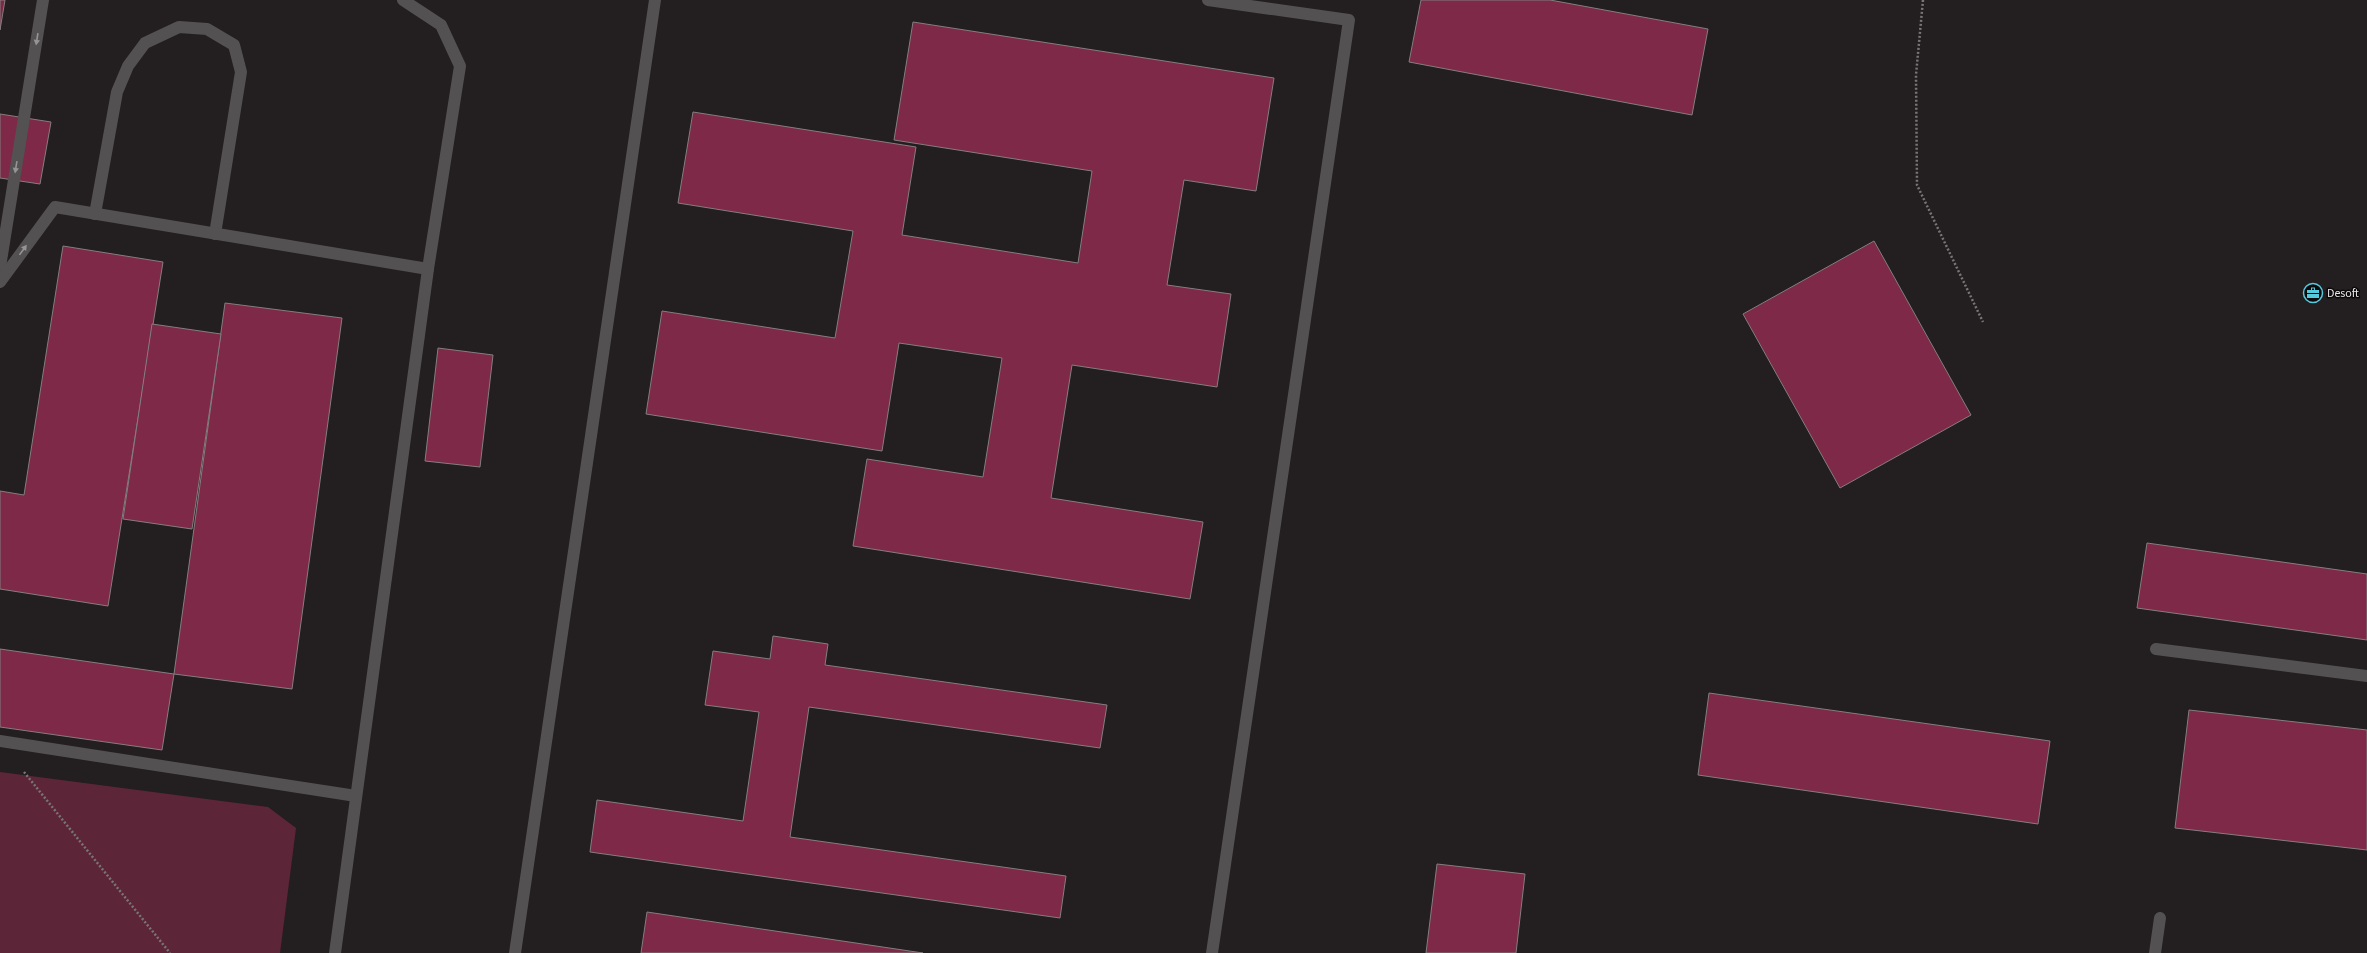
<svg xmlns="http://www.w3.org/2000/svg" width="2367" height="953" font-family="'Source Sans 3',sans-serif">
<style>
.green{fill:#5d2638}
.building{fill:#7d2947;stroke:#847e7f}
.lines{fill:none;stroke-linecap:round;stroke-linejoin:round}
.path{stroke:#797576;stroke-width:2.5;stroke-dasharray:2 2;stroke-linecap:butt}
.lane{stroke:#535151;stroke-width:12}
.street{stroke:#535151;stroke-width:12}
.oneway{fill:#969494}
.labels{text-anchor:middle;stroke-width:3;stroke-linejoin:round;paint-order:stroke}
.poi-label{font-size:12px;fill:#e9e6e7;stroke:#0b0909;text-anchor:start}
</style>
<rect width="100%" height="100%" fill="#231e1f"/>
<!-- green -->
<polygon class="green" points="0,772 268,807 296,828 280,953 0,953"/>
<!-- building -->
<g class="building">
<polygon points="0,0 5,0 0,30"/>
<polygon points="1421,0 1550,0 1708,29 1692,115 1409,62"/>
<polygon points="913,22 1274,78 1256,191 1184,180 1167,285 1231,294 1217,387 1072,365 1051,498 1203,522 1190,599 853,546 867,459 983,477 1002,358 899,343 882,451 646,414 662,311 835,338 853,231 678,203 693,112 916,147 902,235 1078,263 1092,171 894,140"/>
<polygon points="0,114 51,122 40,184 0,178"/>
<polygon points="1874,241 1971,415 1840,488 1743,314"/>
<polygon points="63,246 163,262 108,606 0,589 0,491 24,495"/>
<polygon points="225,303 342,318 292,689 174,674"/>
<polygon points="152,324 221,334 192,529 123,519"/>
<polygon points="438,348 493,355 480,467 425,461"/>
<polygon points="2147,543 2367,574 2367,640 2137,608"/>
<polygon points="773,636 828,644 825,665 1107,705 1100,748 809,707 790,837 1066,876 1060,918 590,852 597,800 743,821 759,712 705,705 713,651 770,659"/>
<polygon points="0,649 174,674 162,750 0,727"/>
<polygon points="1709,693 2050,741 2038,824 1698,775"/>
<polygon points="2189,710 2367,730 2367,850 2175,828"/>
<polygon points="1437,864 1525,874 1516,953 1426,953"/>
<polygon points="647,912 923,953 641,953"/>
</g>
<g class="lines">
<!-- path -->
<g class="path">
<polyline points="1923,0 1916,75 1917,185 1983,322"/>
<polyline points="24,772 170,953"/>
</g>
<!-- lane -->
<g class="lane">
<polyline points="1208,0 1349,20 1212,953"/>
<polyline points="95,214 117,92 128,66 145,43 179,27 207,29 234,45 241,72 215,234"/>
<polyline points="0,267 43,0"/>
<polyline points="0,282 55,207 428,269"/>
<polyline points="2156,649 2367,676"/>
<polyline points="0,741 356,796"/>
<polyline points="515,953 655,0"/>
<polyline points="2155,953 2160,918"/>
</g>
<!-- street -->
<polyline class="street" points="335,953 428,269 460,66 441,25 403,0"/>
</g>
<!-- one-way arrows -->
<defs><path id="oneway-solid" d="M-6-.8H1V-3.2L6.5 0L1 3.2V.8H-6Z"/></defs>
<g class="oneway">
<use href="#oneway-solid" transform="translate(37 39) rotate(99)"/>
<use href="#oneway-solid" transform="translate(16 167) rotate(99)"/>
<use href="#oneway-solid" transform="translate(23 250) rotate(-54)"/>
</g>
<!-- icons -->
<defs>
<g id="office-ring" transform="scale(1)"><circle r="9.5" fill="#0b0909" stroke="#55cadf" stroke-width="1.5"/><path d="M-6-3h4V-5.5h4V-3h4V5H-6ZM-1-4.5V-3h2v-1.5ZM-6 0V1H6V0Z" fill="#55cadf"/></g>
</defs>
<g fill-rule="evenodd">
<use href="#office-ring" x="2313" y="293"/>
</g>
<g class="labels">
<!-- poi labels -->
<g class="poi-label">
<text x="2327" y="297">Desoft</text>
</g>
</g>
</svg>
